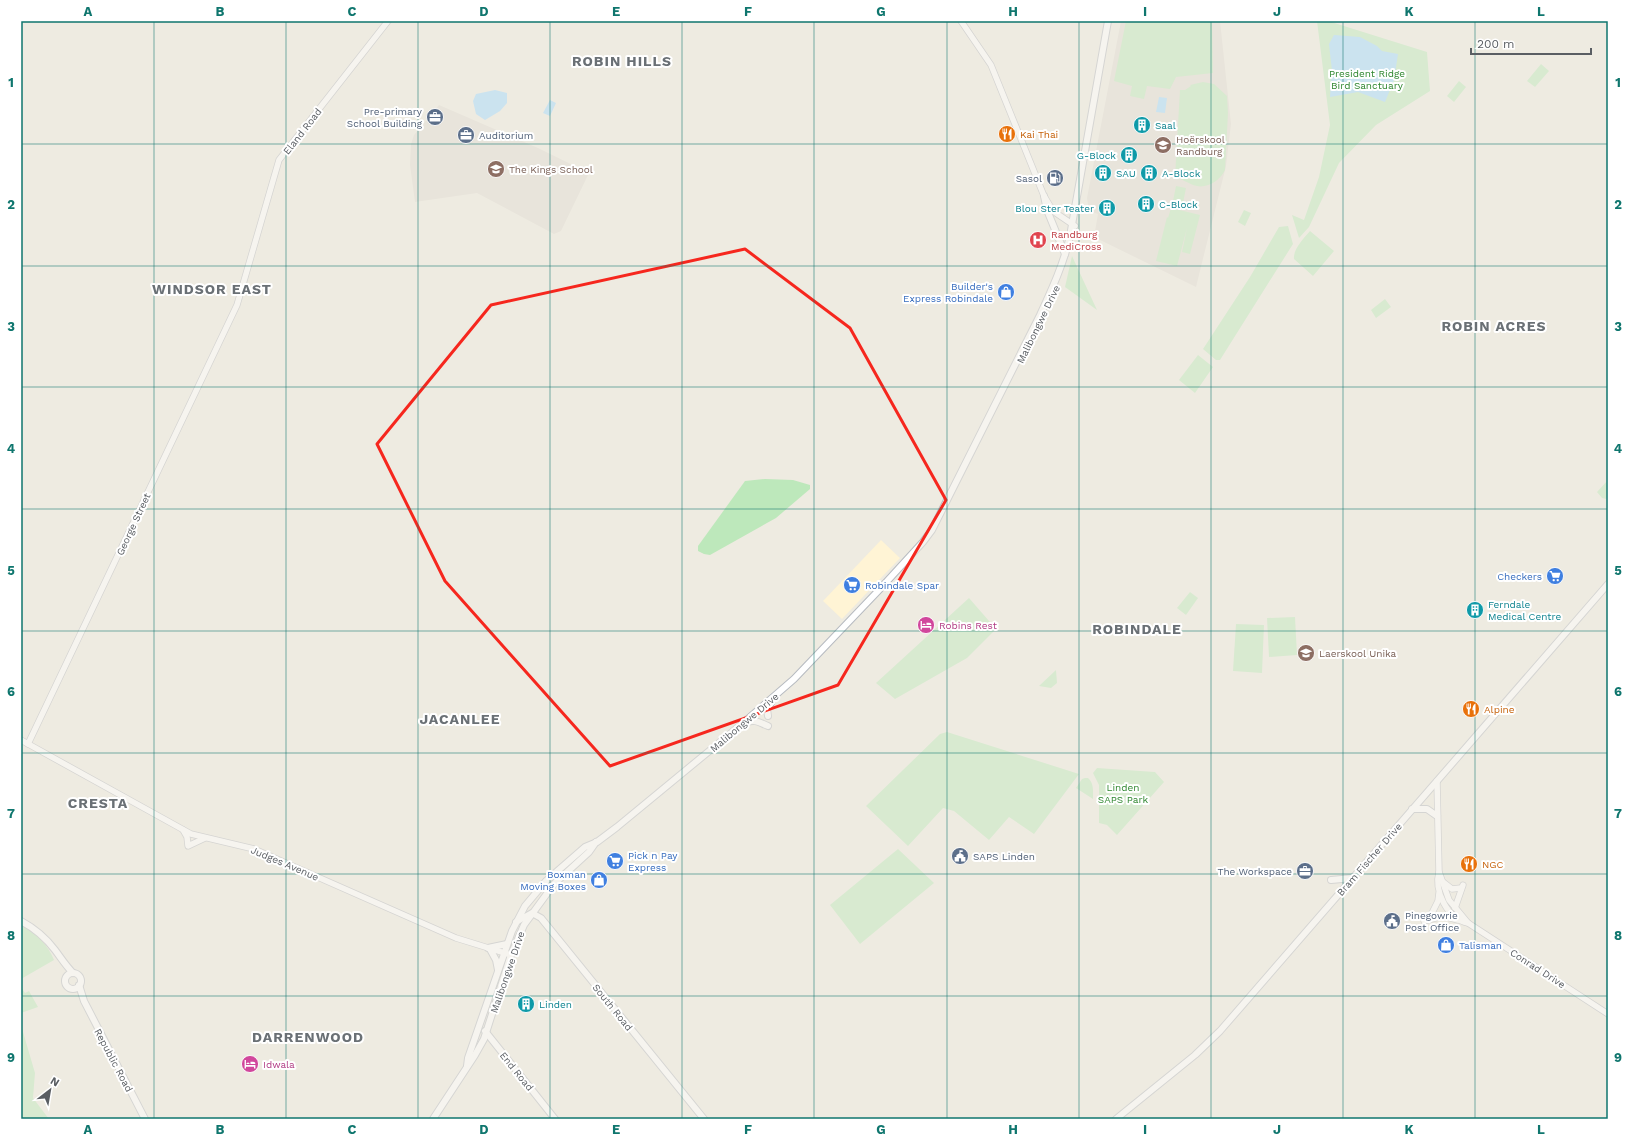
<svg xmlns="http://www.w3.org/2000/svg" width="1629" height="1140" font-family="'Work Sans',sans-serif">
<style>
.commercial{fill:#fff4d5}
.education{fill:#e0dcd2}
.green{fill:#bde8bb}
.water{fill:#a0d9ff}
.lines{fill:none;stroke-linecap:round;stroke-linejoin:round}
.tertiary-casing{stroke:#b7babf;stroke-width:7}
.secondary-casing{stroke:#b7bbc1;stroke-width:8}
.tertiary{stroke:#fff;stroke-width:5.5}
.secondary{stroke:#fff;stroke-width:6}
.marked{fill:none;stroke:#f6271e;stroke-width:3;stroke-linejoin:round}
.grid{fill:none;stroke:#0f766e;stroke-width:1;stroke-opacity:0.55}
.labels{text-anchor:middle;stroke-width:4;stroke-linejoin:round;paint-order:stroke}
.park-label{font-size:10px;fill:#2e862e;stroke:#fff}
.service-label{font-size:10px;fill:#4e5e75;stroke:#fff;text-anchor:end}
.culture-label{font-size:10px;fill:#0d838f;stroke:#fff;text-anchor:start}
.street-label{font-size:10px;fill:#5a5e63;stroke:#fff}
.food-label{font-size:10px;fill:#c56008;stroke:#fff;text-anchor:start}
.education-label{font-size:10px;fill:#785e54;stroke:#fff;text-anchor:start}
.health-label{font-size:10px;fill:#be3a42;stroke:#fff;text-anchor:start}
.shop-label{font-size:10px;fill:#366cbe;stroke:#fff;text-anchor:end}
.hotel-label{font-size:10px;fill:#b23c85;stroke:#fff;text-anchor:start}
.district-label{font-size:14px;font-weight:bold;letter-spacing:1px;fill:#6a7075;stroke:#fff}
.neatline{fill:none;stroke:#0f766e;stroke-width:1.5}
.grid-label{font-size:13px;text-anchor:middle;font-weight:bold;fill:#0f766e}
</style>
<rect width="100%" height="100%" fill="#eeebe1"/>
<!-- commercial -->
<polygon class="commercial" points="881,540 900,558 842,619 823,601"/>
<!-- education -->
<g class="education">
<polygon points="1121,21 1220,21 1231,124 1226,166 1196,287 1094,237 1098,214 1089,211 1087,198"/>
<polygon points="439,105 538,148 589,173 561,231 554,234 477,193 415,202 410,165 411,144 414,135"/>
</g>
<!-- green -->
<g class="green">
<polygon points="1126,21 1212,21 1213,73 1176,77 1170,89 1147,86 1144,99 1130,96 1132,86 1114,81"/>
<polygon points="1317,21 1328,21 1427,52 1430,91 1376,125 1339,163 1309,227 1299,238 1292,215 1304,220 1319,177 1330,125"/>
<polygon points="1541,64 1549,71 1535,87 1527,81"/>
<polygon points="1459,81 1466,87 1454,102 1447,96"/>
<path d="M1203,82L1214,84L1227,96L1228,113L1225,170C1220,181 1206,190 1193,185C1186,182 1182,179 1175,177L1180,90H1185L1191,86L1190,85Z"/>
<polygon points="1176,186 1186,188 1182,208 1172,206"/>
<polygon points="1171,208 1200,215 1190,254 1182,252 1187,228 1177,266 1156,261 1167,217 1168,218"/>
<polygon points="1244,210 1251,213 1245,226 1238,222"/>
<polygon points="1288,226 1293,244 1220,360 1216,360 1203,349 1250,277 1279,227"/>
<path d="M1310,231L1334,251L1313,276L1294,259C1293,249 1304,238 1310,231Z"/>
<polygon points="1072,256 1097,310 1065,287"/>
<polygon points="1385,299 1391,307 1376,318 1371,310"/>
<polygon points="1198,355 1213,367 1195,393 1179,380"/>
<polygon points="765,479 793,480 810,485 810,489 776,518 710,555 704,554 698,551 698,546 745,481"/>
<polygon points="1608,480 1608,496 1606,499 1602,498 1597,492"/>
<polygon points="1190,592 1198,598 1186,615 1177,608"/>
<polygon points="969,598 996,629 967,658 895,699 876,683"/>
<polygon points="1295,617 1297,655 1269,657 1267,618"/>
<polygon points="1236,624 1264,625 1262,673 1233,671"/>
<polygon points="1056,670 1057,683 1051,688 1039,686"/>
<polygon points="947,732 1079,774 1034,834 1009,817 989,840 954,811 943,808 908,846 866,806 940,734"/>
<polygon points="1097,768 1155,772 1164,782 1117,835 1107,825 1099,823 1099,785 1093,773"/>
<path d="M1085,778H1088C1094,783 1093,791 1093,799L1076,788L1082,779Z"/>
<polygon points="898,849 934,883 860,944 830,905"/>
<path d="M21,925C36,932 48,945 54,960L21,979Z"/>
<polygon points="21,987 25,993 29,991 38,1007 21,1013"/>
<polygon points="21,1025 35,1073 33,1098 49,1119 21,1119"/>
</g>
<!-- water -->
<g class="water">
<polygon points="1334,35 1360,37 1377,46 1382,51 1398,54 1394,80 1385,102 1358,92 1330,97 1332,71 1329,44"/>
<polygon points="495,90 507,93 507,103 500,111 485,120 476,114 473,101 476,94"/>
<polygon points="1159,97 1167,98 1165,113 1156,112"/>
<polygon points="550,100 556,103 550,116 543,113"/>
</g>
<g class="lines">
<!-- tertiary casing -->
<g class="tertiary-casing">
<g id="tertiary">
<polyline points="961,21 991,65 1044,196 1053,211 1075,226"/>
<polyline points="21,740 191,834 254,849 456,938 511,955"/>
<polyline points="28,744 237,305 279,160 388,21"/>
<path d="M1437,781L1439,872C1434,891 1447,919 1468,923"/>
<polyline points="183,830 187,837 188,846 205,838"/>
<polyline points="1439,872 1449,900 1468,923 1608,1014"/>
<polyline points="1443,882 1452,889 1461,888"/>
<polyline points="1455,908 1463,885"/>
<polyline points="1431,915 1438,901 1439,893"/>
<polyline points="1424,921 1443,916 1458,920"/>
</g>
</g>
<!-- secondary casing -->
<g class="secondary-casing">
<g id="secondary">
<polyline points="1044,196 1047,210 1065,254"/>
<polyline points="768,716 767,709 771,703"/>
<path d="M747,722C756,719 760,723 768,726"/>
<polyline points="1412,809 1427,809 1437,816"/>
<polyline points="1331,880 1353,878"/>
<path d="M21,921C34,928 46,938 55,950C61,958 66,966 73,973"/>
<polyline points="516,922 532,913 541,918 704,1119"/>
<polyline points="488,948 507,944"/>
<polyline points="490,949 496,960 498,970"/>
<circle cx="73" cy="981" r="8"/>
<polyline points="79,985 84,1001 145,1119"/>
<polyline points="485,1031 555,1119"/>
<path d="M467,1066L468,1058L512,931L525,906L546,881L585,847L597,842L617,827L742,724L794,679L879,590L923,542L932,530L1040,315C1052,289 1064,263 1070,236L1108,21"/>
<polyline points="433,1119 475,1055 484,1039 511,955 524,925 554,884 589,852 596,842"/>
<polyline points="1116,1119 1195,1055 1220,1031 1608,584"/>
</g>
</g>
<!-- tertiary -->
<use href="#tertiary" class="tertiary"/>
<!-- secondary -->
<use href="#secondary" class="secondary"/>
</g>
<!-- marked area -->
<path d="M0 0H1629V1140H0ZM745,249L850,328L946,500L838,685L610,766L445,581L377,444L491,305Z" fill="#eeebe1" fill-opacity=".55" fill-rule="evenodd"/>
<path class="marked" d="M745,249L850,328L946,500L838,685L610,766L445,581L377,444L491,305Z"/>
<!-- grid -->
<path class="grid" d="M154,21V1119M286,21V1119M418,21V1119M550,21V1119M682,21V1119M814,21V1119M947,21V1119M1079,21V1119M1211,21V1119M1343,21V1119M1475,21V1119M21,144H1608M21,266H1608M21,387H1608M21,509H1608M21,631H1608M21,753H1608M21,874H1608M21,996H1608"/>
<!-- icons -->
<defs>
<g id="office-disc" transform="scale(0.9)"><circle r="9.5" fill="#5c6f8a" stroke="#fff"/><path d="M-6-3h4V-5.5h4V-3h4V5H-6ZM-1-4.5V-3h2v-1.5ZM-6 0V1H6V0Z" fill="#fff"/></g>
<g id="building-disc" transform="scale(0.9)"><circle r="9.5" fill="#0f9aa8" stroke="#fff"/><path d="M-4-6H4V6H1V3H-1V6H-4ZM-2.5-4.3h1.7v1.8h-1.7ZM.8-4.3h1.7v1.8H.8ZM-2.5-1h1.7V.8h-1.7ZM.8-1h1.7V.8H.8Z" fill="#fff"/></g>
<g id="restaurant-disc" transform="scale(0.9)"><circle r="9.5" fill="#e8710a" stroke="#fff"/><path d="M-5-6h1v4h1v-4h1v4h1v-4h1v5L-1.5 .5V6h-2V.5L-5-1ZM5-6V6H3V1.5H1.5Q1.5-4 5-6Z" fill="#fff"/></g>
<g id="school-disc" transform="scale(0.9)"><circle r="9.5" fill="#8d6e63" stroke="#fff"/><path d="M0-5L7-2L0 1L-7-2ZM-4 1L0 2.5L4 1V4Q0 6-4 4Z" fill="#fff"/></g>
<g id="fuel-disc" transform="scale(0.9)"><circle r="9.5" fill="#5c6f8a" stroke="#fff"/><path d="M-5.5-6h7V0h2V4h1.3V-2.5L3-4.5l.8-.8L6-3V5H2.5V1h-1V6h-7ZM-4.2-4.7v3.2H.2V-4.7Z" fill="#fff"/></g>
<g id="hospital-disc" transform="scale(0.9)"><circle r="9.5" fill="#e0444e" stroke="#fff"/><path d="M-5-5h3v3.5h4V-5h3V5h-3V1.5h-4V5h-3Z" fill="#fff"/></g>
<g id="shop-disc" transform="scale(0.9)"><circle r="9.5" fill="#3f7fe0" stroke="#fff"/><path d="M-5-2.5h2.3a2.7 3.5 0 0 1 5.4 0H5L5.5 6h-11ZM-1.5-2.5h3a1.5 2.3 0 0 0-3 0Z" fill="#fff"/></g>
<g id="supermarket-disc" transform="scale(0.9)"><circle r="9.5" fill="#3f7fe0" stroke="#fff"/><path d="M-6-5.5h2.5l.6 2H6L4.5 2H-2.5L-4.4-4H-6ZM-1.5 3.2a1.3 1.3 0 1 0 .1 0ZM3 3.2a1.3 1.3 0 1 0 .1 0Z" fill="#fff"/></g>
<g id="hotel-disc" transform="scale(0.9)"><circle r="9.5" fill="#d1479c" stroke="#fff"/><path d="M-6-4.5h1.5V1H6V5H4.5V3h-9V5H-6ZM-4 0a1.8 1.8 0 1 1 3.6 0ZM.5 0V-2.5h3Q6-2.5 6 0Z" fill="#fff"/></g>
<g id="civic-disc" transform="scale(0.9)"><circle r="9.5" fill="#5c6f8a" stroke="#fff"/><path d="M-.6-6.5H3V-4.5H.6V-3L4-1V1h2V6H-6V1h2V-1L-.6-3ZM-1.2 2.5V6h2.4V2.5Z" fill="#fff"/></g>
</defs>
<g fill-rule="evenodd">
<use href="#office-disc" x="435" y="117"/>
<use href="#building-disc" x="1142" y="125"/>
<use href="#restaurant-disc" x="1007" y="134"/>
<use href="#office-disc" x="466" y="135"/>
<use href="#school-disc" x="1163" y="145"/>
<use href="#building-disc" x="1129" y="155"/>
<use href="#school-disc" x="496" y="169"/>
<use href="#building-disc" x="1103" y="173"/>
<use href="#building-disc" x="1149" y="173"/>
<use href="#fuel-disc" x="1055" y="178"/>
<use href="#building-disc" x="1146" y="204"/>
<use href="#building-disc" x="1107" y="208"/>
<use href="#hospital-disc" x="1038" y="240"/>
<use href="#shop-disc" x="1006" y="292"/>
<use href="#supermarket-disc" x="1555" y="576"/>
<use href="#supermarket-disc" x="852" y="585"/>
<use href="#building-disc" x="1475" y="610"/>
<use href="#hotel-disc" x="926" y="625"/>
<use href="#school-disc" x="1306" y="653"/>
<use href="#restaurant-disc" x="1471" y="709"/>
<use href="#civic-disc" x="960" y="856"/>
<use href="#supermarket-disc" x="615" y="861"/>
<use href="#restaurant-disc" x="1469" y="864"/>
<use href="#office-disc" x="1305" y="871"/>
<use href="#shop-disc" x="599" y="880"/>
<use href="#civic-disc" x="1392" y="921"/>
<use href="#shop-disc" x="1446" y="945"/>
<use href="#building-disc" x="526" y="1004"/>
<use href="#hotel-disc" x="250" y="1064"/>
</g>
<g class="labels">
<!-- park labels -->
<g class="park-label">
<text x="1367" y="77">President Ridge<tspan x="1367" dy="12">Bird Sanctuary</tspan></text>
<text x="1123" y="791">Linden<tspan x="1123" dy="12">SAPS Park</tspan></text>
</g>
<!-- service labels -->
<g class="service-label">
<text x="422" y="115">Pre-primary<tspan x="422" dy="12">School Building</tspan></text>
<text x="479" y="139" text-anchor="start">Auditorium</text>
<text x="1042" y="182">Sasol</text>
<text x="973" y="860" text-anchor="start">SAPS Linden</text>
<text x="1292" y="875">The Workspace</text>
<text x="1405" y="919" text-anchor="start">Pinegowrie<tspan x="1405" dy="12">Post Office</tspan></text>
</g>
<!-- culture labels -->
<g class="culture-label">
<text x="1155" y="129">Saal</text>
<text x="1116" y="159" text-anchor="end">G-Block</text>
<text x="1116" y="177">SAU</text>
<text x="1162" y="177">A-Block</text>
<text x="1159" y="208">C-Block</text>
<text x="1094" y="212" text-anchor="end">Blou Ster Teater</text>
<text x="1488" y="608">Ferndale<tspan x="1488" dy="12">Medical Centre</tspan></text>
<text x="539" y="1008">Linden</text>
</g>
<!-- street labels -->
<g class="street-label">
<text transform="translate(302 131) rotate(-52)" y="4">Eland Road</text>
<text transform="translate(1038 324) rotate(-64)" y="4">Malibongwe Drive</text>
<text transform="translate(133 524) rotate(-65)" y="4">George Street</text>
<text transform="translate(744 722) rotate(-40)" y="4">Malibongwe Drive</text>
<text transform="translate(1369 859) rotate(-49)" y="4">Bram Fischer Drive</text>
<text transform="translate(285 863) rotate(23)" y="4">Judges Avenue</text>
<text transform="translate(1538 968) rotate(33)" y="4">Conrad Drive</text>
<text transform="translate(507 972) rotate(-71)" y="4">Malibongwe Drive</text>
<text transform="translate(613 1007) rotate(51)" y="4">South Road</text>
<text transform="translate(114 1060) rotate(62)" y="4">Republic Road</text>
<text transform="translate(517 1071) rotate(51)" y="4">End Road</text>
</g>
<!-- food labels -->
<g class="food-label">
<text x="1020" y="138">Kai Thai</text>
<text x="1484" y="713">Alpine</text>
<text x="1482" y="868">NGC</text>
</g>
<!-- education labels -->
<g class="education-label">
<text x="1176" y="143">Hoërskool<tspan x="1176" dy="12">Randburg</tspan></text>
<text x="509" y="173">The Kings School</text>
<text x="1319" y="657">Laerskool Unika</text>
</g>
<!-- health labels -->
<g class="health-label">
<text x="1051" y="238">Randburg<tspan x="1051" dy="12">MediCross</tspan></text>
</g>
<!-- shop labels -->
<g class="shop-label">
<text x="993" y="290">Builder's<tspan x="993" dy="12">Express Robindale</tspan></text>
<text x="1542" y="580">Checkers</text>
<text x="865" y="589" text-anchor="start">Robindale Spar</text>
<text x="628" y="859" text-anchor="start">Pick n Pay<tspan x="628" dy="12">Express</tspan></text>
<text x="586" y="878">Boxman<tspan x="586" dy="12">Moving Boxes</tspan></text>
<text x="1459" y="949" text-anchor="start">Talisman</text>
</g>
<!-- hotel labels -->
<g class="hotel-label">
<text x="939" y="629">Robins Rest</text>
<text x="263" y="1068">Idwala</text>
</g>
<!-- district labels -->
<g class="district-label">
<text x="622" y="66">ROBIN HILLS</text>
<text x="212" y="294">WINDSOR EAST</text>
<text x="1494" y="331">ROBIN ACRES</text>
<text x="1137" y="634">ROBINDALE</text>
<text x="460" y="724">JACANLEE</text>
<text x="98" y="808">CRESTA</text>
<text x="308" y="1042">DARRENWOOD</text>
</g>
</g>
<!-- border -->
<rect width="1629" height="1140" fill="none" stroke="#ffffff" stroke-width="44"/>
<!-- north arrow -->
<g transform="translate(50 1090) rotate(31)" stroke="#ffffff" stroke-width="3" paint-order="stroke">
<path d="M0-3L7 15L0 10L-7 15Z" fill="#5a5e63"/>
<text y="-6" font-size="11" font-weight="bold" text-anchor="middle" fill="#5a5e63">N</text>
</g>
<!-- scale -->
<path d="M1471 48v6h120v-6" fill="none" stroke="#5a5e63" stroke-width="2"/>
<text x="1477" y="48" font-size="12" fill="#5a5e63" stroke="#ffffff" stroke-width="3" paint-order="stroke">200 m</text>
<rect x="22" y="22" width="1585" height="1096" class="neatline"/>
<g class="grid-label">
<text x="88" y="16">A</text>
<text x="220" y="16">B</text>
<text x="352" y="16">C</text>
<text x="484" y="16">D</text>
<text x="616" y="16">E</text>
<text x="748" y="16">F</text>
<text x="881" y="16">G</text>
<text x="1013" y="16">H</text>
<text x="1145" y="16">I</text>
<text x="1277" y="16">J</text>
<text x="1409" y="16">K</text>
<text x="1541" y="16">L</text>
<text x="11" y="87">1</text>
<text x="1618" y="87">1</text>
<text x="11" y="209">2</text>
<text x="1618" y="209">2</text>
<text x="11" y="331">3</text>
<text x="1618" y="331">3</text>
<text x="11" y="453">4</text>
<text x="1618" y="453">4</text>
<text x="11" y="575">5</text>
<text x="1618" y="575">5</text>
<text x="11" y="696">6</text>
<text x="1618" y="696">6</text>
<text x="11" y="818">7</text>
<text x="1618" y="818">7</text>
<text x="11" y="940">8</text>
<text x="1618" y="940">8</text>
<text x="11" y="1062">9</text>
<text x="1618" y="1062">9</text>
<text x="88" y="1134">A</text>
<text x="220" y="1134">B</text>
<text x="352" y="1134">C</text>
<text x="484" y="1134">D</text>
<text x="616" y="1134">E</text>
<text x="748" y="1134">F</text>
<text x="881" y="1134">G</text>
<text x="1013" y="1134">H</text>
<text x="1145" y="1134">I</text>
<text x="1277" y="1134">J</text>
<text x="1409" y="1134">K</text>
<text x="1541" y="1134">L</text>
</g>
</svg>
